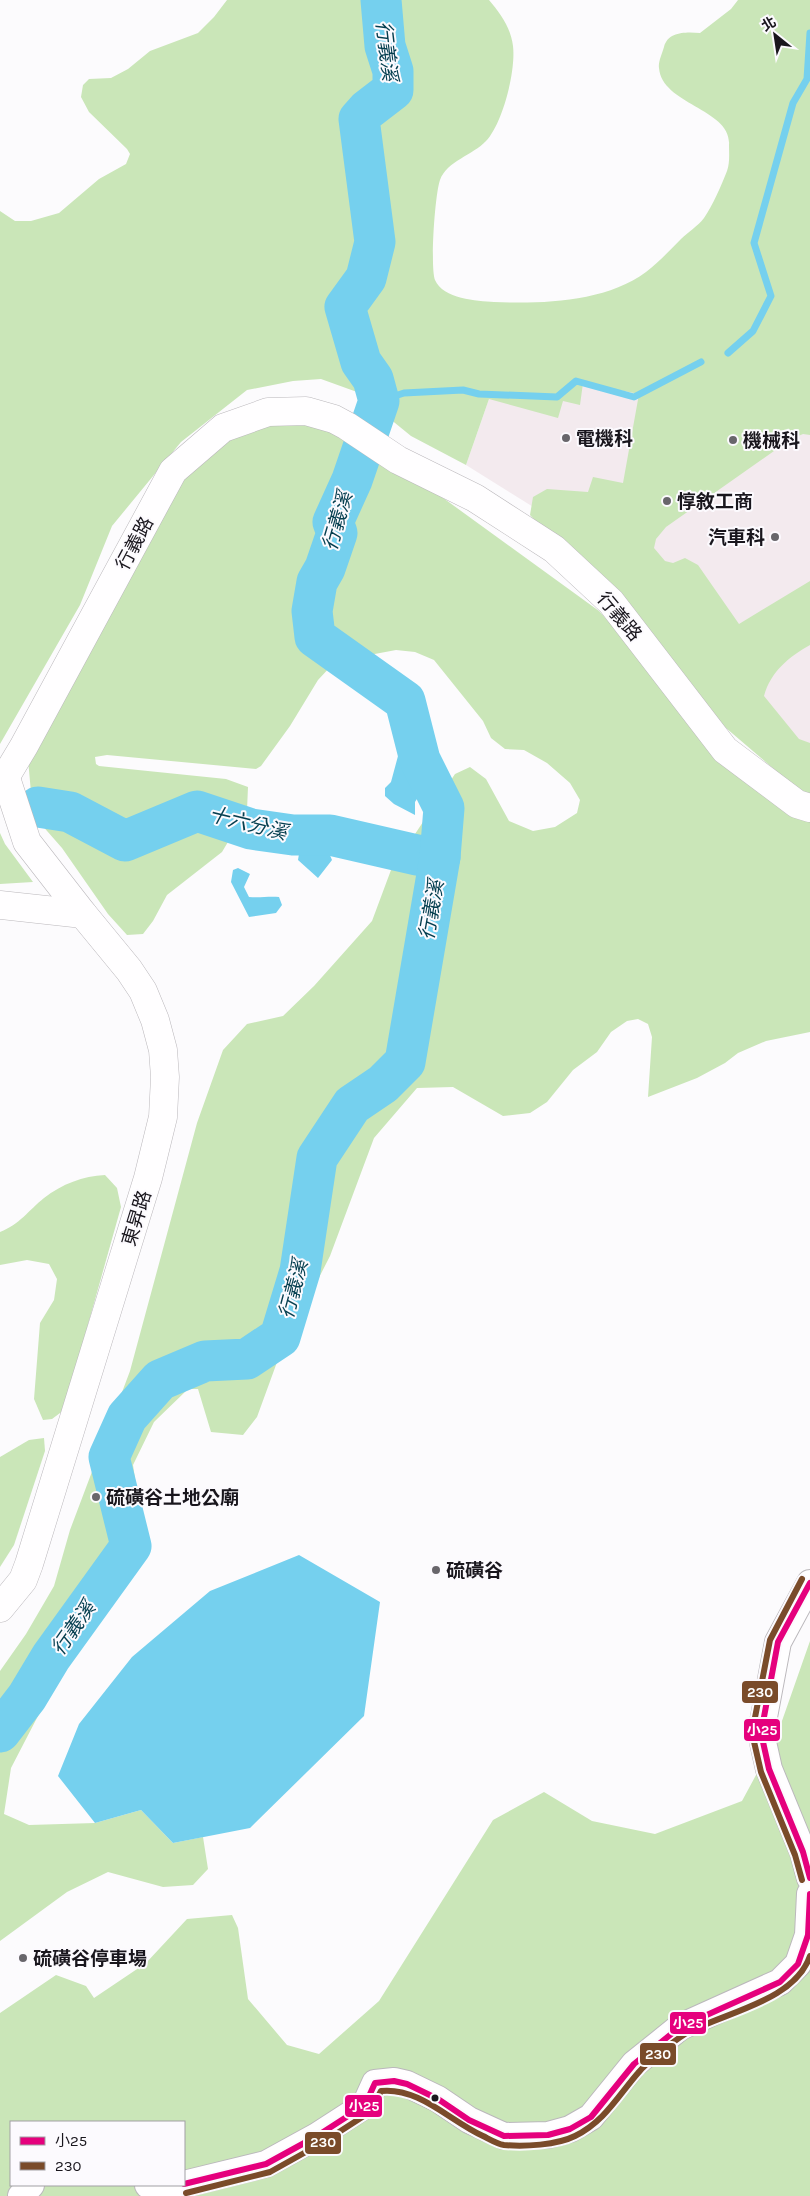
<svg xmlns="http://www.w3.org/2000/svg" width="810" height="2196" font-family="Karla,'Noto Sans TC',sans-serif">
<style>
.education{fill:#f3eaee}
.forest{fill:#cae6b8;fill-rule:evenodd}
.water{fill:#75d0ee}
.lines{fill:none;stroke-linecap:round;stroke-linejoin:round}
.stream{stroke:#75d0ee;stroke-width:7}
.river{stroke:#75d0ee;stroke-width:41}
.minor-casing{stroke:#bbb8bc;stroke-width:28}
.tertiary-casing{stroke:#bbb8bc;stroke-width:29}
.minor{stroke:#fffeff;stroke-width:26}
.tertiary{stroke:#fffeff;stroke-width:28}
.bus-1-casing{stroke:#fcfafe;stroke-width:10}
.bus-2-casing{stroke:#fcfafe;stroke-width:10}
.bus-1{stroke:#e5007d;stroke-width:6}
.bus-2{stroke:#7a4b2a;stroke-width:6}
.poi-dot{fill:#68666b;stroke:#fcfafe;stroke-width:2}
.bus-dot{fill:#19161d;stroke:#fcfafe;stroke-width:2}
.labels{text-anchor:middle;stroke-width:4;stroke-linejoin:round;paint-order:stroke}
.poi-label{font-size:19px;font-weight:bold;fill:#19161d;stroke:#fcfafe;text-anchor:start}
.street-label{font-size:19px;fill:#19161d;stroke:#fcfafe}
.water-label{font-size:20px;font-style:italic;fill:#043e4f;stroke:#fcfafe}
.line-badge{stroke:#fcfafe;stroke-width:2}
.badge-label{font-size:14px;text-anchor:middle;font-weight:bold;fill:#fff}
</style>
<rect width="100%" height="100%" fill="#fcfbfd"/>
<!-- education -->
<polygon class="education" points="810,288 810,781 583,538 466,465 512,333"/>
<!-- forest -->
<g class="forest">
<path d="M227,0H489C500,13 511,28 513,46C516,70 503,123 486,141C473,155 447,161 440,180C435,194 430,266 435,280C443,299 477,301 494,302C542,304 606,302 646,272C659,262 670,250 681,239C688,232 698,226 704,218C712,207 722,184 727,171C730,163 729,153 729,145C732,109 662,105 659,68C658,62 662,54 664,47C668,31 687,32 700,33L731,9L738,0H810V435L803,434L791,439L666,527L656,539L654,548L665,561L673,563L685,558L698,565L739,624L810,581V645C789,657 771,671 764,696L799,739L810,743V800L719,722L530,515L533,497L547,489L588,492L593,477L623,483L639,394L583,383L580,405L563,401L558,418L489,399L466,465L411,436L357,392L321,379L293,381L247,390L181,442L112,526L80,605L0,744V211L15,221H31L59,213L99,179L126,164L130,154L127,149L89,112L81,97L83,85L89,79L111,78L128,69L150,51L198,33L214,17Z"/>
<polygon points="312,414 388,458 599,611 705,728 810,818 810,1032 766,1041 738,1053 725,1063 697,1078 648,1097 652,1037 648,1024 638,1019 627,1021 611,1032 597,1052 573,1070 547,1102 530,1113 503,1116 453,1087 417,1088 374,1138 330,1256 280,1354 257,1417 243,1435 211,1432 198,1389 188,1389 154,1422 133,1465 141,1518 134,1564 81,1633 11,1768 4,1814 29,1825 95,1823 141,1810 173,1843 203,1837 208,1869 193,1885 163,1887 108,1872 67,1892 0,1941 0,1671 26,1634 54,1586 70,1530 130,1371 197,1123 223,1050 247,1024 283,1016 314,986 372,921 391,870 455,774 470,767 486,779 509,821 533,831 555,827 577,813 580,800 570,783 547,763 524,750 505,749 491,738 483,721 434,660 415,652 396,650 364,656 332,665 318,680 290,726 261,766 256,769 107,755 95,757 96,764 99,766 226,779 248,787 247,810 222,852 167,895 153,921 143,934 127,935 108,914 62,848 33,815 28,759 187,471 229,439 278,417"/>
<polygon points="0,833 5,844 33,882 0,884"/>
<path d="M105,1175L117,1188L121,1207L64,1410L52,1419L43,1420L34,1399L40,1323L54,1300L57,1279L49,1264L27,1260L0,1265V1232C20,1224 28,1211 44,1198C62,1184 83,1176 105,1175Z"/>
<polygon points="44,1438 45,1451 14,1545 0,1567 0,1457 29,1440"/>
<path d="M810,1641V2196H0V2013L56,1975L86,1986L94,1998L146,1963L187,1919L232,1915L238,1928L248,1999L287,2045L319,2054L379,2001L493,1820L544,1792L592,1821L655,1834L742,1801L776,1738ZM11,2122H184V2185H11Z"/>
</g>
<!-- water -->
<g class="water">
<polygon points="398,756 412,757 416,783 420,794 415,802 415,815 394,804 385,796 385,788 391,782"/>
<polygon points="322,847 329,853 332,860 318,878 298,860 299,854 306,851 311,854 315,849"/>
<path d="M238,868L250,874L244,887L249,897C260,898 269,896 279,897L282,905L276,913L249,917L231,882L233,870Z"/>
<polygon points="299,1555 380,1602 364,1716 250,1828 173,1843 141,1810 95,1823 58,1776 79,1724 132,1657 210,1591"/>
</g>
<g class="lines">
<!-- stream -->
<g class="stream">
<polyline points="728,353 753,331 771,296 754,243 793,103 807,79 810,33"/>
<polyline points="379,401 404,393 463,390 479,394 557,397 576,381 634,397 701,362"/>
</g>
<!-- river -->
<g class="river">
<polyline points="38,807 70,812 125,841 197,811 251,829 293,835 330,835 417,855 440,857"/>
<polyline points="0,1732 27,1697 51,1657 131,1546 109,1457 127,1417 160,1380 205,1361 247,1359 280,1337 300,1271 317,1158 352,1105 383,1084 405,1062 440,857 444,808 420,760 405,701 315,637 312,611 317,582 325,568 337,533 333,522 352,480 379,401 373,379 361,362 345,307 366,278 375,242 359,119 367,110 393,90 393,71 385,46 381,0"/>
</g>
<!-- minor casing -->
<g class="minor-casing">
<g id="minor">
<polyline points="810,1583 778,1642 761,1733 769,1769 803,1852 810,1878"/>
<polyline points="184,2184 266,2164 317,2136 365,2105 375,2083 394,2081 407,2084 438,2099 469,2120 504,2136 548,2135 570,2129 591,2117 634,2064 680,2027 780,1982 798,1964 808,1935 810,1894"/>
<polyline points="148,2185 174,2185"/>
<polyline points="21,2196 31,2185"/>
</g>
</g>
<!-- tertiary casing -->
<g class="tertiary-casing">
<g id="tertiary">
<polyline points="0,786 24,746 173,471 223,428 268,412 306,411 334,419 347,426 398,460 475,498 554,549 611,602 725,750 797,804 810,808"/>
<polyline points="0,905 83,914"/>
<polyline points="0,1608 23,1580 29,1564 148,1178 163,1117 165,1077 163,1050 155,1020 143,991 129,970 83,914 27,842 6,778"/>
</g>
</g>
<!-- minor -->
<use href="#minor" class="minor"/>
<!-- tertiary -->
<use href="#tertiary" class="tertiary"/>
<!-- bus-1 casing -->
<g class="bus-1-casing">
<g id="bus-1">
<polyline points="810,1583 778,1642 761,1733 769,1769 803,1852 810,1878"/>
<polyline points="184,2184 266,2164 317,2136 365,2105 375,2083 394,2081 407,2084 438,2099 469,2120 504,2136 548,2135 570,2129 591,2117 634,2064 680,2027 780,1982 798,1964 808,1935 810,1894"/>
</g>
</g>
<!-- bus-2 casing -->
<g class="bus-2-casing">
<g id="bus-2">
<polyline points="802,1880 795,1855 761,1772 752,1733 770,1640 802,1579"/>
<path d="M186,2193L270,2172L322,2143L370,2112L381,2091C419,2087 450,2121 483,2136C489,2139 497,2144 504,2145C524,2147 557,2145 575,2136C604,2122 618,2096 638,2073C647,2062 674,2041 685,2034C724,2012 794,2002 810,1956"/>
</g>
</g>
<!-- bus-1 -->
<use href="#bus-1" class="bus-1"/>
<!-- bus-2 -->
<use href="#bus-2" class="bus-2"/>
</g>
<!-- markers -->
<g class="poi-dot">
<circle cx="566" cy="438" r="5"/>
<circle cx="733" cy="440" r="5"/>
<circle cx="667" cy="501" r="5"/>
<circle cx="775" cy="537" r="5"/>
<circle cx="96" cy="1497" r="5"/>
<circle cx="436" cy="1570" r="5"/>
<circle cx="23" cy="1958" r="5"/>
</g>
<circle class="bus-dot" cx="435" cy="2098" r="4.5"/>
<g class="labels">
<!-- poi labels -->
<g class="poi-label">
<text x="576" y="445">電機科</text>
<text x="743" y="447">機械科</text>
<text x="677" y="508">惇敘工商</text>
<text x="765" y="544" text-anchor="end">汽車科</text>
<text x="106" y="1504">硫磺谷土地公廟</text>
<text x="446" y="1577">硫磺谷</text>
<text x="33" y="1965">硫磺谷停車場</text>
</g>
<!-- street labels -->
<g class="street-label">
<text transform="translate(134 543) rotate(-62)" y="7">行義路</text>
<text transform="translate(620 616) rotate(50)" y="7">行義路</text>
<text transform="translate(136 1218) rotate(-73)" y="7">東昇路</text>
</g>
<!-- water labels -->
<g class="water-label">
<text transform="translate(387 51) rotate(83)" y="7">行義溪</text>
<text transform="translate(337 521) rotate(-74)" y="7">行義溪</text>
<text transform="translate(248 823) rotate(14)" y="7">十六分溪</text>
<text transform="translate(431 910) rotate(-80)" y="7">行義溪</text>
<text transform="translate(293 1289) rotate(-75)" y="7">行義溪</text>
<text transform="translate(73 1628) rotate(-55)" y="7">行義溪</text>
</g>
</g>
<g class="line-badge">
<rect x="741" y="1680" width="38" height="24" rx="5" fill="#7a4b2a"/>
<rect x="743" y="1718" width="38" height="24" rx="5" fill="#e5007d"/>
<rect x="669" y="2011" width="38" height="24" rx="5" fill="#e5007d"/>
<rect x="639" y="2042" width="38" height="24" rx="5" fill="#7a4b2a"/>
<rect x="344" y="2094" width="39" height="24" rx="5" fill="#e5007d"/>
<rect x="304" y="2131" width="38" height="24" rx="5" fill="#7a4b2a"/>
</g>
<g class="badge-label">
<text x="760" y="1697">230</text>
<text x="762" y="1735">小25</text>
<text x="688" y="2028">小25</text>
<text x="658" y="2059">230</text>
<text x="364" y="2111">小25</text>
<text x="323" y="2147">230</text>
</g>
<!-- legend -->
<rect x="10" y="2121" width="175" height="65" fill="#fcfafe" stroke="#a19fa4"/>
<rect x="20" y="2137" width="25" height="8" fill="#e5007d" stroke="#a19fa4"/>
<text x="55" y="2146" font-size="15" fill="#19161d">小25</text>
<rect x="20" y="2162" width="25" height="8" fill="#7a4b2a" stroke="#a19fa4"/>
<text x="55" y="2171" font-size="15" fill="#19161d">230</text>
<!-- north arrow -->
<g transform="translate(775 35) rotate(330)" stroke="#fcfafe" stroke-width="4" paint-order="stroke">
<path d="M0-4L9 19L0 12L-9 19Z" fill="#19161d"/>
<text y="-8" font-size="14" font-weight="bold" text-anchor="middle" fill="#19161d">北</text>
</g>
</svg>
